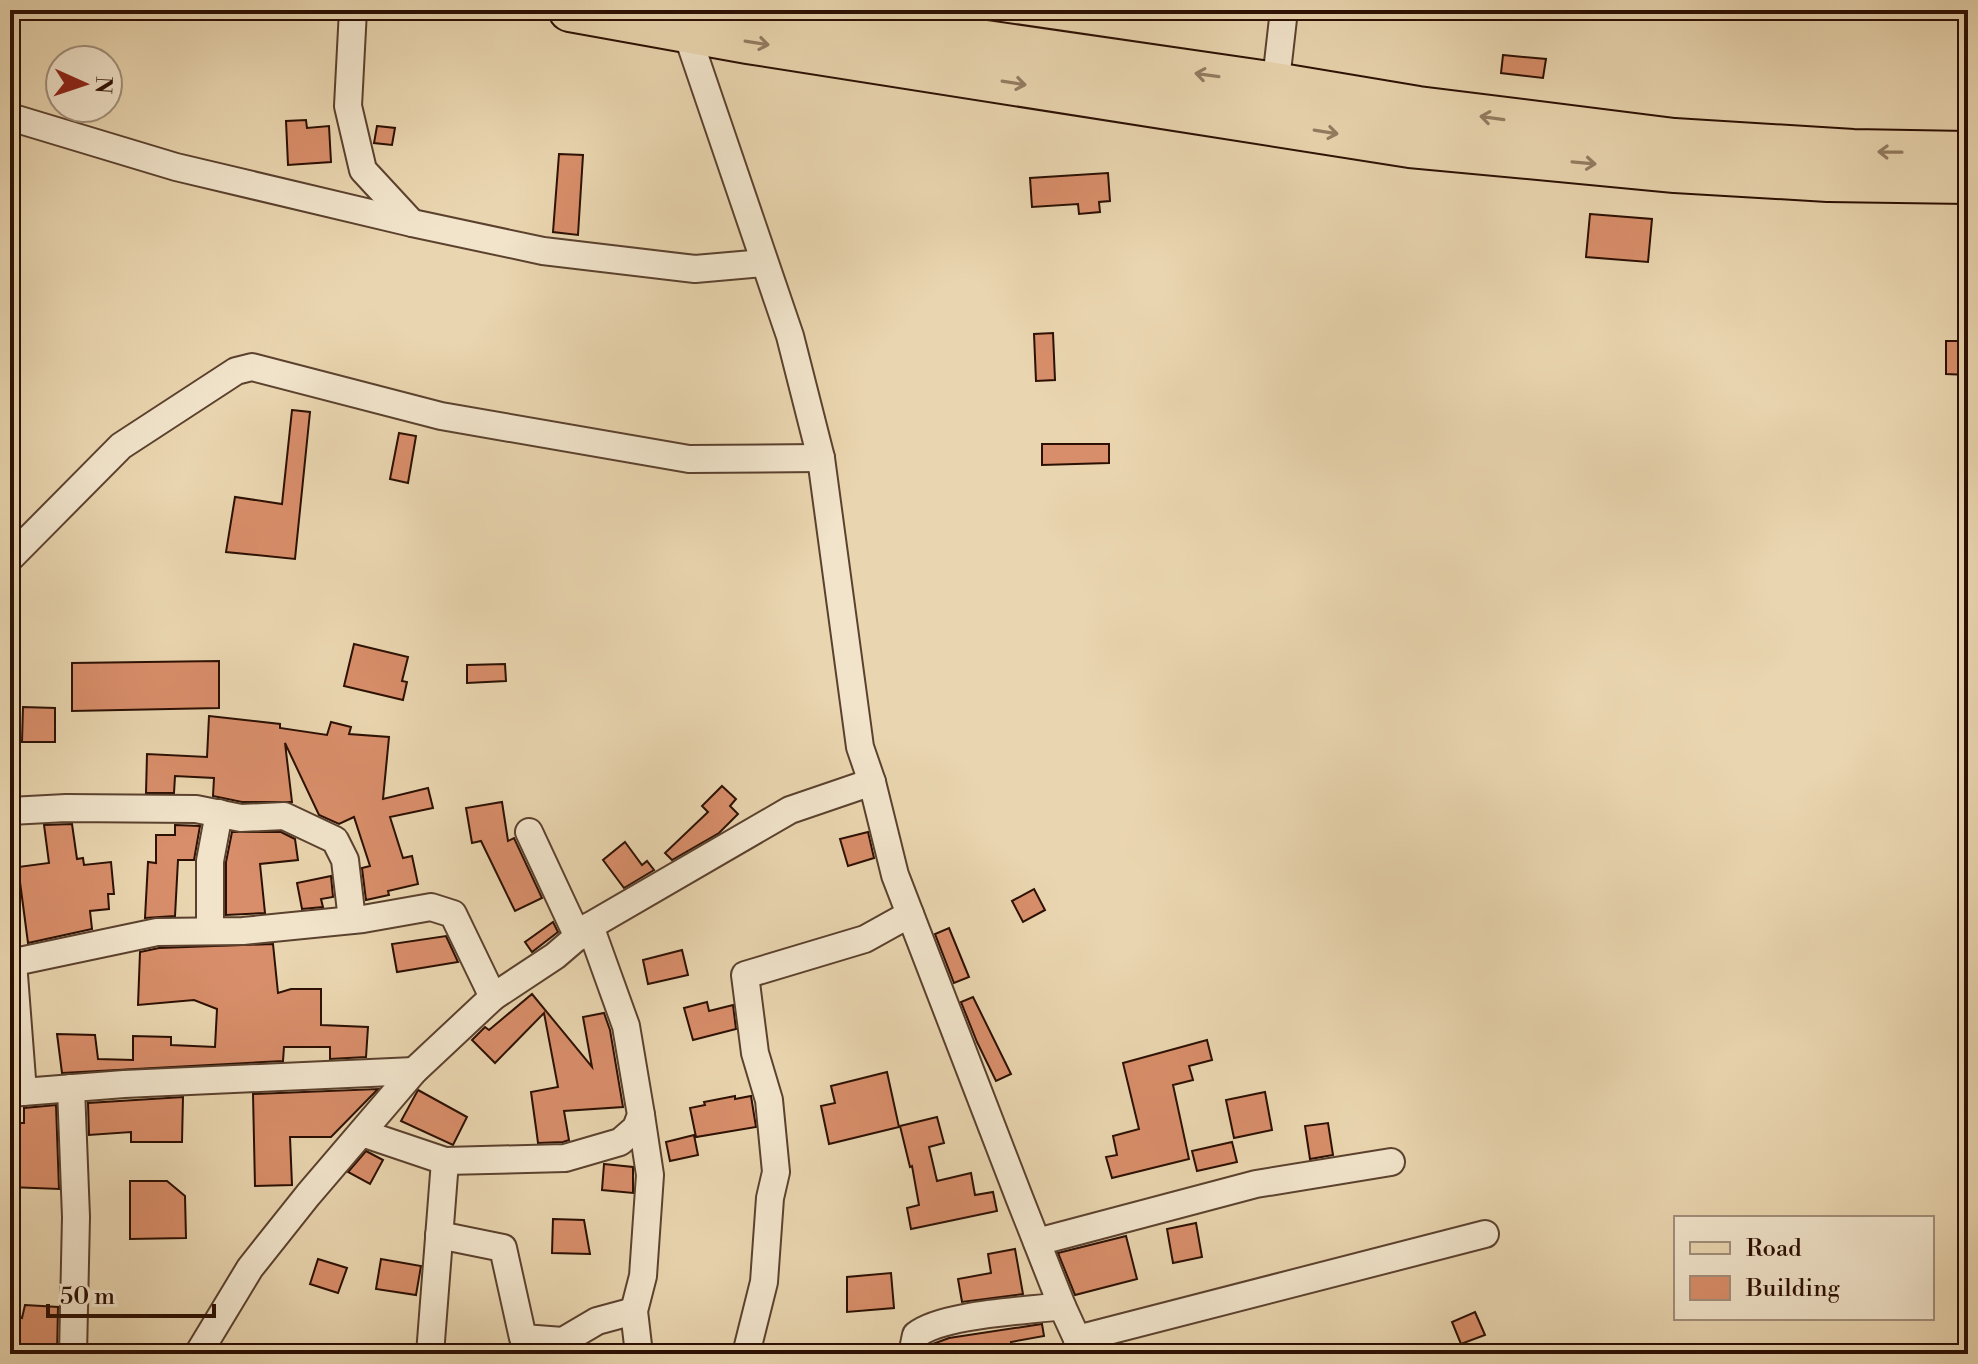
<svg xmlns="http://www.w3.org/2000/svg" width="1978" height="1364" font-family="'Libre Bodoni',serif">
<style>
.building{fill:#d88e6a;stroke:#2c1003;stroke-width:2}
.lines{fill:none;stroke-linecap:round;stroke-linejoin:round}
.minor-casing{stroke:#5b412e;stroke-width:30}
.primary-casing{stroke:#2c1003;stroke-width:46}
.minor{stroke:#f1e4cb;stroke-width:26}
.primary{stroke:#e9d5af;stroke-width:42}
.oneway{stroke:#947c62}
</style>
<rect width="100%" height="100%" fill="#e9d5af"/>
<filter id="stains"><feTurbulence type="fractalNoise" baseFrequency=".0025" numOctaves="4"/><feColorMatrix values="0 0 0 0 .2 0 0 0 0 .09 0 0 0 0 .02 0 0 0 .5 -.17"/></filter>
<radialGradient id="worn" r=".72"><stop offset=".6" stop-color="#630" stop-opacity="0"/><stop offset="1" stop-color="#630" stop-opacity=".3"/></radialGradient>
<!-- building -->
<g class="building">
<polygon points="1503,55 1546,59 1543,78 1501,73"/>
<polygon points="306,120 307,128 329,126 331,162 288,165 286,121"/>
<polygon points="377,126 395,128 392,145 374,143"/>
<polygon points="559,154 583,155 578,235 553,232"/>
<polygon points="1108,173 1110,201 1099,202 1100,212 1079,214 1078,204 1032,207 1030,178"/>
<polygon points="1590,214 1652,219 1648,262 1586,257"/>
<polygon points="1053,333 1055,380 1036,381 1034,334"/>
<polygon points="1946,341 1968,341 1968,375 1946,374"/>
<polygon points="292,410 310,412 295,559 226,552 235,497 282,504"/>
<polygon points="399,433 416,436 408,483 390,479"/>
<polygon points="1042,444 1109,444 1109,463 1042,465"/>
<polygon points="354,644 408,657 402,681 407,682 403,700 344,686"/>
<polygon points="219,661 219,708 72,711 72,663"/>
<polygon points="505,664 506,681 467,683 467,665"/>
<polygon points="23,707 55,708 55,742 22,742"/>
<polygon points="209,716 280,724 280,728 327,735 331,722 351,727 349,734 389,737 383,799 428,788 433,808 390,817 403,858 412,856 418,884 388,891 389,895 366,900 362,868 370,866 354,817 339,824 319,815 285,743 292,802 242,802 213,796 214,778 175,776 174,793 146,793 147,754 207,757"/>
<polygon points="722,786 736,799 730,806 738,814 719,833 672,860 665,853 708,812 702,806"/>
<polygon points="502,802 508,841 514,838 542,898 515,911 481,841 472,843 466,808"/>
<polygon points="72,824 77,859 83,858 84,865 111,862 114,894 108,894 109,909 90,911 92,929 28,943 18,867 49,863 44,825"/>
<polygon points="175,825 200,826 194,860 178,860 175,916 145,918 148,862 156,863 156,835 175,835"/>
<polygon points="232,832 281,832 295,839 298,860 260,864 265,913 226,915 226,862"/>
<polygon points="868,832 874,858 848,866 840,839"/>
<polygon points="625,842 642,865 647,861 654,870 624,888 603,860"/>
<polygon points="331,876 333,897 321,899 323,907 302,909 297,883"/>
<polygon points="1034,889 1045,910 1023,922 1012,901"/>
<polygon points="553,922 558,932 532,952 525,942"/>
<polygon points="949,928 969,977 954,983 935,934"/>
<polygon points="446,936 458,962 397,972 392,944"/>
<polygon points="273,944 278,993 291,989 321,989 321,1025 368,1027 366,1057 330,1059 330,1047 284,1047 283,1061 62,1073 57,1034 95,1035 98,1059 133,1060 133,1036 171,1037 171,1045 215,1047 217,1009 194,1000 138,1005 140,952 159,948"/>
<polygon points="682,950 688,975 648,984 643,960"/>
<polygon points="532,994 592,1067 583,1017 604,1013 610,1030 623,1107 564,1111 569,1140 563,1142 538,1143 536,1128 531,1092 558,1087 544,1013 495,1063 472,1040 485,1027 489,1030"/>
<polygon points="973,997 1011,1074 996,1081 977,1042 961,1002"/>
<polygon points="707,1002 709,1011 733,1005 736,1029 693,1040 684,1008"/>
<polygon points="1207,1040 1212,1060 1189,1066 1193,1080 1173,1085 1189,1159 1112,1178 1106,1157 1117,1155 1113,1136 1139,1129 1123,1063"/>
<polygon points="887,1072 899,1127 829,1144 821,1106 835,1103 831,1086"/>
<polygon points="378,1089 331,1137 290,1137 292,1185 255,1186 253,1094"/>
<polygon points="418,1090 467,1117 453,1145 401,1121"/>
<polygon points="1265,1092 1272,1130 1234,1138 1226,1100"/>
<polygon points="735,1096 735,1099 751,1096 756,1127 696,1137 690,1108 705,1105 704,1102"/>
<polygon points="183,1097 182,1142 131,1142 131,1132 89,1135 88,1103"/>
<polygon points="56,1105 59,1189 10,1187 10,1123 24,1123 24,1108"/>
<polygon points="937,1117 944,1143 929,1147 937,1181 971,1173 975,1195 993,1192 997,1211 911,1229 907,1208 919,1205 912,1166 910,1167 900,1126"/>
<polygon points="1328,1123 1333,1155 1310,1159 1305,1126"/>
<polygon points="694,1135 698,1155 670,1161 666,1142"/>
<polygon points="1232,1142 1237,1162 1197,1171 1192,1151"/>
<polygon points="366,1151 383,1160 370,1184 348,1172"/>
<polygon points="604,1164 633,1167 633,1193 602,1190"/>
<polygon points="130,1181 167,1181 185,1196 186,1238 130,1239"/>
<polygon points="553,1219 584,1220 590,1254 552,1253"/>
<polygon points="1196,1223 1202,1257 1173,1263 1167,1229"/>
<polygon points="1126,1236 1137,1279 1075,1295 1058,1253"/>
<polygon points="1015,1249 1023,1294 962,1302 958,1279 991,1273 988,1254"/>
<polygon points="318,1259 347,1268 338,1293 310,1284"/>
<polygon points="381,1259 421,1266 416,1295 376,1289"/>
<polygon points="891,1273 894,1308 847,1312 847,1277"/>
<polygon points="25,1305 58,1307 57,1354 25,1354 25,1352 10,1349 10,1315 22,1318"/>
<polygon points="1475,1312 1485,1335 1461,1344 1452,1322"/>
<polygon points="1042,1324 1044,1336 1011,1342 1013,1354 928,1354 930,1345 949,1338"/>
</g>
<g class="lines">
<!-- minor casing -->
<g class="minor-casing">
<g id="minor">
<polyline points="353,10 348,106 363,170 412,223 543,251 695,269 764,263"/>
<polyline points="686,31 790,336 821,458 860,747 872,782 895,875 1019,1197 1062,1306 1084,1354"/>
<polyline points="1274,98 1284,10"/>
<polyline points="10,117 176,167 412,223"/>
<polyline points="10,558 121,446 236,371 252,367 441,416 689,459 821,458"/>
<polyline points="10,811 66,808 196,809 241,818 284,816 335,840 345,860 352,920"/>
<polyline points="529,832 578,937"/>
<polyline points="210,931 210,861 219,813"/>
<polyline points="13,962 23,1092"/>
<polyline points="10,963 157,932 243,931 363,919 431,907 453,914 493,997"/>
<polyline points="71,1088 76,1217 73,1354"/>
<polyline points="10,1093 124,1084 414,1071"/>
<polyline points="362,1133 445,1161 565,1158 620,1142 636,1128 641,1115 626,1026 590,926"/>
<polyline points="439,1235 503,1248 523,1338 563,1341 597,1321 634,1311"/>
<polyline points="1037,1242 1256,1184 1391,1162"/>
<polyline points="1077,1339 1485,1234"/>
<polyline points="198,1354 250,1268 308,1195 414,1071 493,997 555,956 590,926 790,810 872,782"/>
<polyline points="430,1354 445,1161"/>
<polyline points="639,1354 634,1311 643,1276 650,1175 641,1115"/>
<polyline points="746,1354 764,1282 770,1198 776,1172 769,1100 755,1053 745,975 865,939 910,914"/>
<path d="M912,1354L916,1335C942,1314 1026,1311 1062,1306"/>
</g>
</g>
<!-- primary casing -->
<g class="primary-casing">
<g id="primary">
<polyline points="570,10 748,42 1410,146 1675,171 1828,180 1968,182"/>
<polyline points="746,14 986,42 1275,84 1418,108 1674,140 1853,151 1968,153"/>
</g>
</g>
<!-- minor -->
<use href="#minor" class="minor"/>
<!-- primary -->
<use href="#primary" class="primary"/>
</g>
<!-- one-way arrows -->
<defs><path id="oneway-shaft" d="M-6 0H5M1.5-3L5.5 0L1.5 3" fill="none" stroke-width="1.6" stroke-linecap="round" stroke-linejoin="round" transform="scale(2)"/></defs>
<g class="oneway">
<use href="#oneway-shaft" transform="translate(757 43) rotate(9)"/>
<use href="#oneway-shaft" transform="translate(1207 75) rotate(-172)"/>
<use href="#oneway-shaft" transform="translate(1014 83) rotate(9)"/>
<use href="#oneway-shaft" transform="translate(1492 118) rotate(-172)"/>
<use href="#oneway-shaft" transform="translate(1326 132) rotate(9)"/>
<use href="#oneway-shaft" transform="translate(1890 152) rotate(-179)"/>
<use href="#oneway-shaft" transform="translate(1584 163) rotate(5)"/>
</g>
<!-- margin -->
<rect width="1978" height="1364" fill="none" stroke="#e9d5af" stroke-width="40"/>
<rect x="12" y="12" width="1954" height="1340" fill="none" stroke="#2c1003" stroke-width="4"/>
<rect x="20" y="20" width="1938" height="1324" fill="none" stroke="#2c1003" stroke-width="2"/>
<!-- legend -->
<rect x="1674" y="1216" width="260" height="104" fill="#f1e4cb" stroke="#a28f7b" stroke-width="2"/>
<rect x="1690" y="1242" width="40" height="12" fill="#e9d5af" stroke="#a28f7b" stroke-width="2"/>
<text x="1746" y="1256" font-size="24" fill="#2c1003">Road</text>
<rect x="1690" y="1276" width="40" height="24" fill="#d88e6a" stroke="#a28f7b" stroke-width="2"/>
<text x="1746" y="1296" font-size="24" fill="#2c1003">Building</text>
<!-- north arrow -->
<g transform="translate(84 84) rotate(93)"><circle r="38" fill="#f1e4cb" stroke="#a28f7b" stroke-width="2"/>
<path d="M0-6L14 30L0 20L-14 30Z" fill="#8f2418"/>
<text y="-12" font-size="22" font-weight="bold" text-anchor="middle" fill="#2c1003">N</text>
</g>
<!-- scale -->
<path d="M48 1304v12h166v-12" fill="none" stroke="#2c1003" stroke-width="4"/>
<text x="60" y="1304" font-size="24" fill="#2c1003" stroke="#f1e4cb" stroke-width="6" paint-order="stroke">50 m</text>
<rect width="100%" height="100%" filter="url(#stains)"/>
<rect width="100%" height="100%" fill="url(#worn)"/>
</svg>
